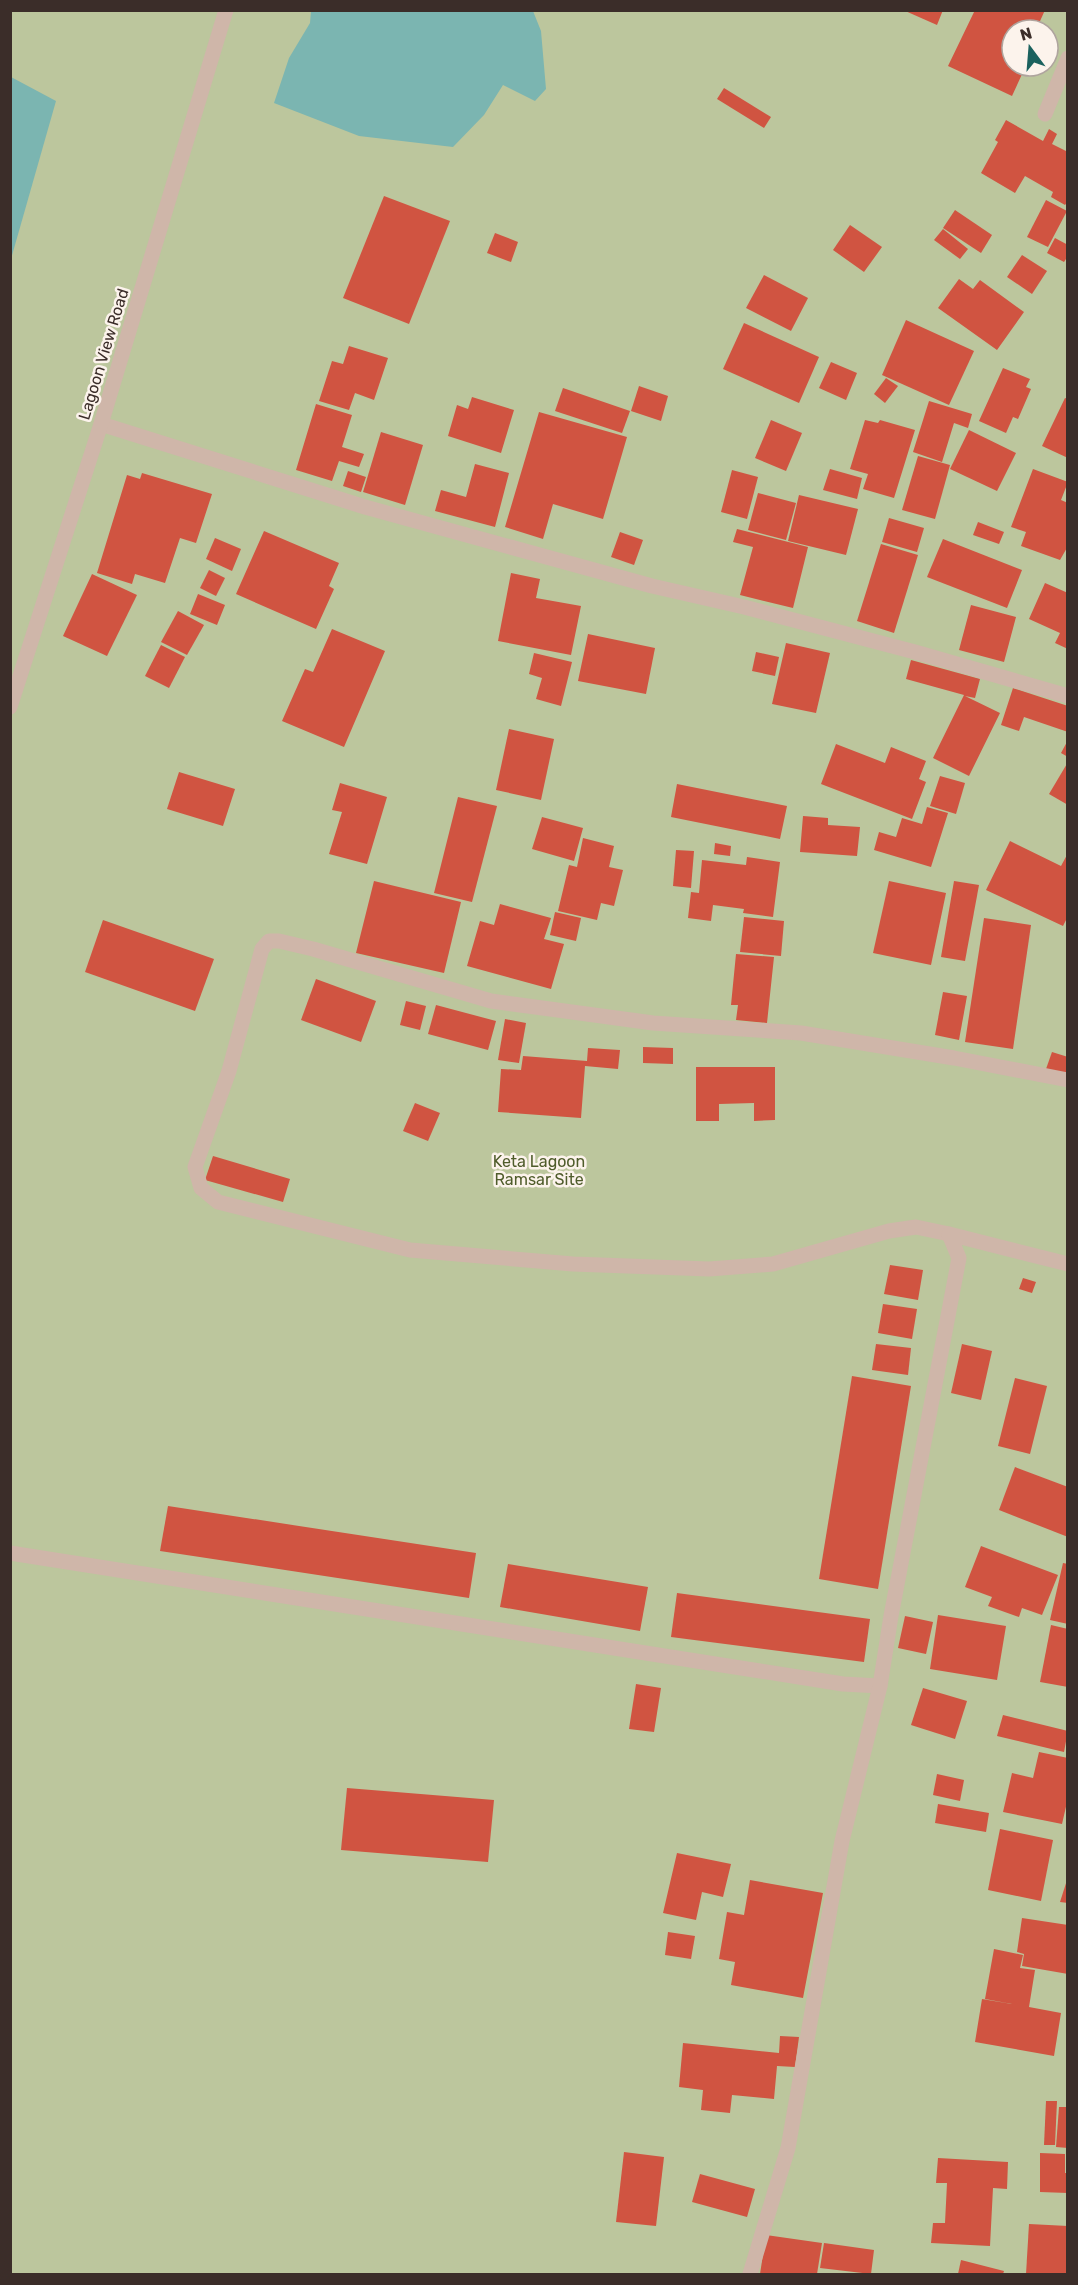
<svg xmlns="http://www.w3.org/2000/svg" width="1078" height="2285" font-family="Rubik,sans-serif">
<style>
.green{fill:#bcc69d;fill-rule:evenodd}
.water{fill:#7bb5b1}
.building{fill:#d05441}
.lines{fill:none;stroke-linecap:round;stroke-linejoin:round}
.minor{stroke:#cfb6a9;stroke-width:15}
.labels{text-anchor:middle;stroke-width:5;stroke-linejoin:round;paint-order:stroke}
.street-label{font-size:16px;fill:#3b2d29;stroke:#fcf3ec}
.park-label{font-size:16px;fill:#4f5c2b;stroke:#fcf3ec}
</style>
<rect width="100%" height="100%" fill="#f5e8df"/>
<!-- green -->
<path class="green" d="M11,11H1067V2274H11ZM1012,30H1048V66H1012Z"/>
<!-- water -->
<g class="water">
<polygon points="311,11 533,11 541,31 546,89 535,101 503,85 484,115 453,147 359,136 274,103 289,58 310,23"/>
<polygon points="11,77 56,101 11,259"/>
</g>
<!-- building -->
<g class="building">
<polygon points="903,10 943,10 937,25"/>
<polygon points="975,10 1045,10 1036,30 1012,30 1012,66 1018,66 1017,69 1023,72 1012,96 948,66"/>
<polygon points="724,88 771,117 764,128 717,99"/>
<polygon points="1006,120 1043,141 1049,129 1057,134 1052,144 1068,152 1068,201 1065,205 1051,197 1053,192 1025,176 1015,193 981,173 998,142 995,140"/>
<polygon points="384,196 450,221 409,324 343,298"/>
<polygon points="1046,200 1067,211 1048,247 1027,237"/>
<polygon points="955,210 992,235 981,253 943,228"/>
<polygon points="850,225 882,247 864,272 833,250"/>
<polygon points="943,229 968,249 960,259 934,240"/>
<polygon points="495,233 518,242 511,262 487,253"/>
<polygon points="1055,238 1068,245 1068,256 1064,262 1047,253"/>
<polygon points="1022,255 1047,271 1032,294 1007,277"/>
<polygon points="764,275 808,298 791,331 746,308"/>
<polygon points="959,279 973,289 980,280 1024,312 997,350 938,308"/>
<polygon points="906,320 974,351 949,405 882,375"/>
<polygon points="744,323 819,357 799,403 723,369"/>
<polygon points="349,346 388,358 374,400 355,393 349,410 319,401 332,361 343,364"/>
<polygon points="831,362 857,373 846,400 819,388"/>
<polygon points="1003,368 1030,379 1026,387 1031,389 1018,419 1013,417 1006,433 979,421"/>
<polygon points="886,378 898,386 885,403 874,394"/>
<polygon points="639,386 668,396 661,421 631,411"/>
<polygon points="563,388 630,411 622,433 555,411"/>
<polygon points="472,397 514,410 501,453 448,436 457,405 468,409"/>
<polygon points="1065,398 1068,399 1068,458 1042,446"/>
<polygon points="929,401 972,414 968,428 954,423 942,462 913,452"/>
<polygon points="316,404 352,415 342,447 364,454 359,467 339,461 332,481 296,470"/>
<polygon points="539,412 627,437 603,519 553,504 543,539 505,527"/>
<polygon points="771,420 802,433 786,471 755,458"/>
<polygon points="865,420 878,423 880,420 915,430 894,498 863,489 868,474 850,469"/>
<polygon points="969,430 1016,453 997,491 950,469"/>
<polygon points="381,432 423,445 405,505 363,492"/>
<polygon points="918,456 950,465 935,519 902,510"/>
<polygon points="475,464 509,473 495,527 435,511 441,490 466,497"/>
<polygon points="830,469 862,478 857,499 823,490"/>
<polygon points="1033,469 1068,482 1061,500 1068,503 1068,546 1060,560 1021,546 1026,532 1011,527"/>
<polygon points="732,470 758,477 747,519 721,512"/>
<polygon points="348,471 366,477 361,492 343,486"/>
<polygon points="142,473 212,494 196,543 180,538 165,583 135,574 132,584 97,573 127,475 140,479"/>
<polygon points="758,493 796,503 786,540 748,530"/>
<polygon points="799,495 858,509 846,555 788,541"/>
<polygon points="889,518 924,528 917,552 882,542"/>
<polygon points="978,522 1004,532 999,544 973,535"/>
<polygon points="737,529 808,547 793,608 740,595 753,547 733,542"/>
<polygon points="264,531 339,563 329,586 334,589 316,629 236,594"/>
<polygon points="620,532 643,540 634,565 611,557"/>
<polygon points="215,538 241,549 232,571 206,559"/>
<polygon points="943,539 1022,570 1007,608 927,577"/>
<polygon points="881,544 918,555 894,633 857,621"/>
<polygon points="209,570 225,578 216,596 200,588"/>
<polygon points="511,573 540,579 536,598 581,606 571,655 498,641"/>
<polygon points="92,574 137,595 107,656 63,636"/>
<polygon points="1045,583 1068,593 1068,649 1055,643 1060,633 1029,619"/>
<polygon points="198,594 225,605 217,625 190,614"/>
<polygon points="971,605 1016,617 1004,662 959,650"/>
<polygon points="178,611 204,625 187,655 161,642"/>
<polygon points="332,629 385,651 344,747 282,721 305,669 313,672"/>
<polygon points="588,634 655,648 646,694 578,681"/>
<polygon points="786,643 830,653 816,713 772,704"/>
<polygon points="161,645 185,657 169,688 145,676"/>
<polygon points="756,652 779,657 775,676 752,671"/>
<polygon points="534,653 572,662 561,706 536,699 542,678 529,674"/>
<polygon points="911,660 980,679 975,698 965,696 1000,713 969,776 933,758 964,695 906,679"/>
<polygon points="1013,688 1068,706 1068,732 1024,717 1019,731 1001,725"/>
<polygon points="509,729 554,739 541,800 496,790"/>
<polygon points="1068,740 1068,757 1061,753"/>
<polygon points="836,744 885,763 891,747 926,761 919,779 926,782 912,819 821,784"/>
<polygon points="1068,762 1068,805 1049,794"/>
<polygon points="179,772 235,789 223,826 167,809"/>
<polygon points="940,776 965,783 956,814 930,806"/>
<polygon points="340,783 387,797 367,864 329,854 342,812 332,810"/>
<polygon points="677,784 787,806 780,839 671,817"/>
<polygon points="458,797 497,806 472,902 434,893"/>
<polygon points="927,807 948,813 931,867 874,850 879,832 896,837 902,818 922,824"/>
<polygon points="803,816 828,818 828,825 860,827 857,856 800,852"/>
<polygon points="542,817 583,828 574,861 532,849"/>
<polygon points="583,838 614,846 609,867 623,870 614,906 601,903 597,920 558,911 569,865 577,867"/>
<polygon points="1010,841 1061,866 1068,853 1068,916 1063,926 986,890"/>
<polygon points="715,843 731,846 730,856 714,854"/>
<polygon points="676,850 694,851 691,888 673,886"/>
<polygon points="747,857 780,862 773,917 743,913 744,909 713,905 711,921 688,918 691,892 699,893 702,860 746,865"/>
<polygon points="374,881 461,902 444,973 356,953"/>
<polygon points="889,881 946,893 931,965 873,953"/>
<polygon points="954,881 979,885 965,961 941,957"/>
<polygon points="500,904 551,918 544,939 564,944 551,989 467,966 480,921 494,925"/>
<polygon points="555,912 581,918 576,941 550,935"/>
<polygon points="744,917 784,921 781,956 740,952"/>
<polygon points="984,918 1031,925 1013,1049 965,1042"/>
<polygon points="103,920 214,959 195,1011 85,972"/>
<polygon points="736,954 774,957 767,1023 736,1020 738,1005 731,1005"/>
<polygon points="316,979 376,1001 361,1042 301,1020"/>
<polygon points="943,992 967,996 959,1040 935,1035"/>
<polygon points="406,1001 426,1006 420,1030 400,1025"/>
<polygon points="436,1005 496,1021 488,1050 428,1034"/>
<polygon points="505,1019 526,1023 519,1063 498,1060"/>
<polygon points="643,1047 673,1048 673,1064 643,1063"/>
<polygon points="588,1048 620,1050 618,1069 585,1066 581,1118 498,1112 501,1069 521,1070 523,1056 587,1061"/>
<polygon points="1052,1052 1068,1057 1068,1076 1046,1069"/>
<polygon points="696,1067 775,1067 775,1120 754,1121 754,1103 719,1104 719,1121 696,1121"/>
<polygon points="415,1103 440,1113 428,1141 403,1131"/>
<polygon points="213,1156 290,1179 283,1202 205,1180"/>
<polygon points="890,1265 923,1270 918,1300 884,1294"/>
<polygon points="1023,1278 1036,1282 1032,1293 1019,1289"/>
<polygon points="883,1304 917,1309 912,1339 878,1333"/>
<polygon points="876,1344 911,1348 908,1375 872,1370"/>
<polygon points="962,1344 992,1351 981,1400 951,1393"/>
<polygon points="852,1376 911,1386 878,1589 819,1579"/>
<polygon points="1015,1378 1047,1386 1030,1454 998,1446"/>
<polygon points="1015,1467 1068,1487 1068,1537 999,1510"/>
<polygon points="168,1506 476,1553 469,1598 160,1551"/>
<polygon points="981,1546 1058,1575 1042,1615 1022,1608 1019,1617 988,1606 992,1597 965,1587"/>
<polygon points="1063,1563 1068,1564 1068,1624 1050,1620"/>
<polygon points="508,1564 648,1587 640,1631 500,1607"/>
<polygon points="677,1593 870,1619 864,1662 671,1637"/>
<polygon points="938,1615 1006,1626 997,1680 930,1669"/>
<polygon points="905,1616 933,1622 926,1654 898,1648"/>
<polygon points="1051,1625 1068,1629 1068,1687 1040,1682"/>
<polygon points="636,1684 661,1688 654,1732 629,1729"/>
<polygon points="923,1688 967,1701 955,1739 911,1725"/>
<polygon points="1003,1715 1068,1731 1064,1752 997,1736"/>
<polygon points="1039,1752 1068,1758 1068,1798 1062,1824 1003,1812 1012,1773 1033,1778"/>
<polygon points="937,1774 964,1780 960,1801 933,1795"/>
<polygon points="347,1788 494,1800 488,1862 341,1850"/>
<polygon points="938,1804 989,1813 986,1832 935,1823"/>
<polygon points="1000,1829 1053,1840 1041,1901 988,1890"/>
<polygon points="677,1853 731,1864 723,1897 702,1892 696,1920 663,1913"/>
<polygon points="1068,1877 1068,1903 1060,1902"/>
<polygon points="750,1880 823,1893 803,1998 731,1985 735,1962 719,1959 727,1912 744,1915"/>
<polygon points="1022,1918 1068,1925 1068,1974 1022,1966 1024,1954 1017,1952"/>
<polygon points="668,1932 695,1936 691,1959 665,1955"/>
<polygon points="994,1949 1023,1955 1020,1968 1035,1970 1029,2007 1061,2013 1054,2056 975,2042 982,1999 1012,2004 985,1999"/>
<polygon points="780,2036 799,2037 795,2067 777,2066 774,2099 732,2095 730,2113 701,2110 703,2090 679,2087 683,2043 779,2053"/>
<polygon points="1046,2101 1057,2101 1055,2145 1044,2145"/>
<polygon points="1059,2107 1068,2107 1068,2148 1056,2147"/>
<polygon points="624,2152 664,2157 656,2226 616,2222"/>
<polygon points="1040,2153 1065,2154 1065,2173 1068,2173 1068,2193 1040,2192"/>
<polygon points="938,2158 1008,2162 1007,2189 993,2188 990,2246 931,2243 933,2223 945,2223 947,2183 936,2183"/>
<polygon points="700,2174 755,2189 747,2217 692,2202"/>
<polygon points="1029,2224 1068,2226 1068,2274 1026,2274"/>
<polygon points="766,2235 822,2243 817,2274 760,2274"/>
<polygon points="824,2243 874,2250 871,2274 820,2268"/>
<polygon points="961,2260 1004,2271 1003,2274 958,2274"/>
</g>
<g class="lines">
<!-- minor -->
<g class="minor">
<polyline points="1045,114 1068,58"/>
<polyline points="101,424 365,507 652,586 744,607 915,652 1068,696"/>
<polyline points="10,707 101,424 226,10"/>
<polyline points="949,1234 916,1227 889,1231 773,1264 709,1269 573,1264 410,1250 218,1202 201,1188 195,1167 229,1071 262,949 269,941 279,941 313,949 491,1001 653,1023 801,1033 954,1058 1068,1080"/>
<polyline points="10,1553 843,1684 880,1686"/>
<polyline points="750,2274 788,2148 842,1841 880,1686 891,1616 959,1258 949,1234 1068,1264"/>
</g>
</g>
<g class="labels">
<!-- street labels -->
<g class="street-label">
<text transform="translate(103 354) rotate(-73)" y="6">Lagoon View Road</text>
</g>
<!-- park labels -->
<g class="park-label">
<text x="539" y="1167">Keta Lagoon<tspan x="539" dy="18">Ramsar Site</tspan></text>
</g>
</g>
<!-- border -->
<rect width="1078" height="2285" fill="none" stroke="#3b2d29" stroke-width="24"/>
<!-- north arrow -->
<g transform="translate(1030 48) rotate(344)"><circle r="28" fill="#fcf3ec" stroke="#afa49e" stroke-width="1.5"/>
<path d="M0-4.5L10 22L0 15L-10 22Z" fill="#1b615e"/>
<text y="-9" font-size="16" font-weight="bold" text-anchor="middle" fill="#3b2d29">N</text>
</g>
</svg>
